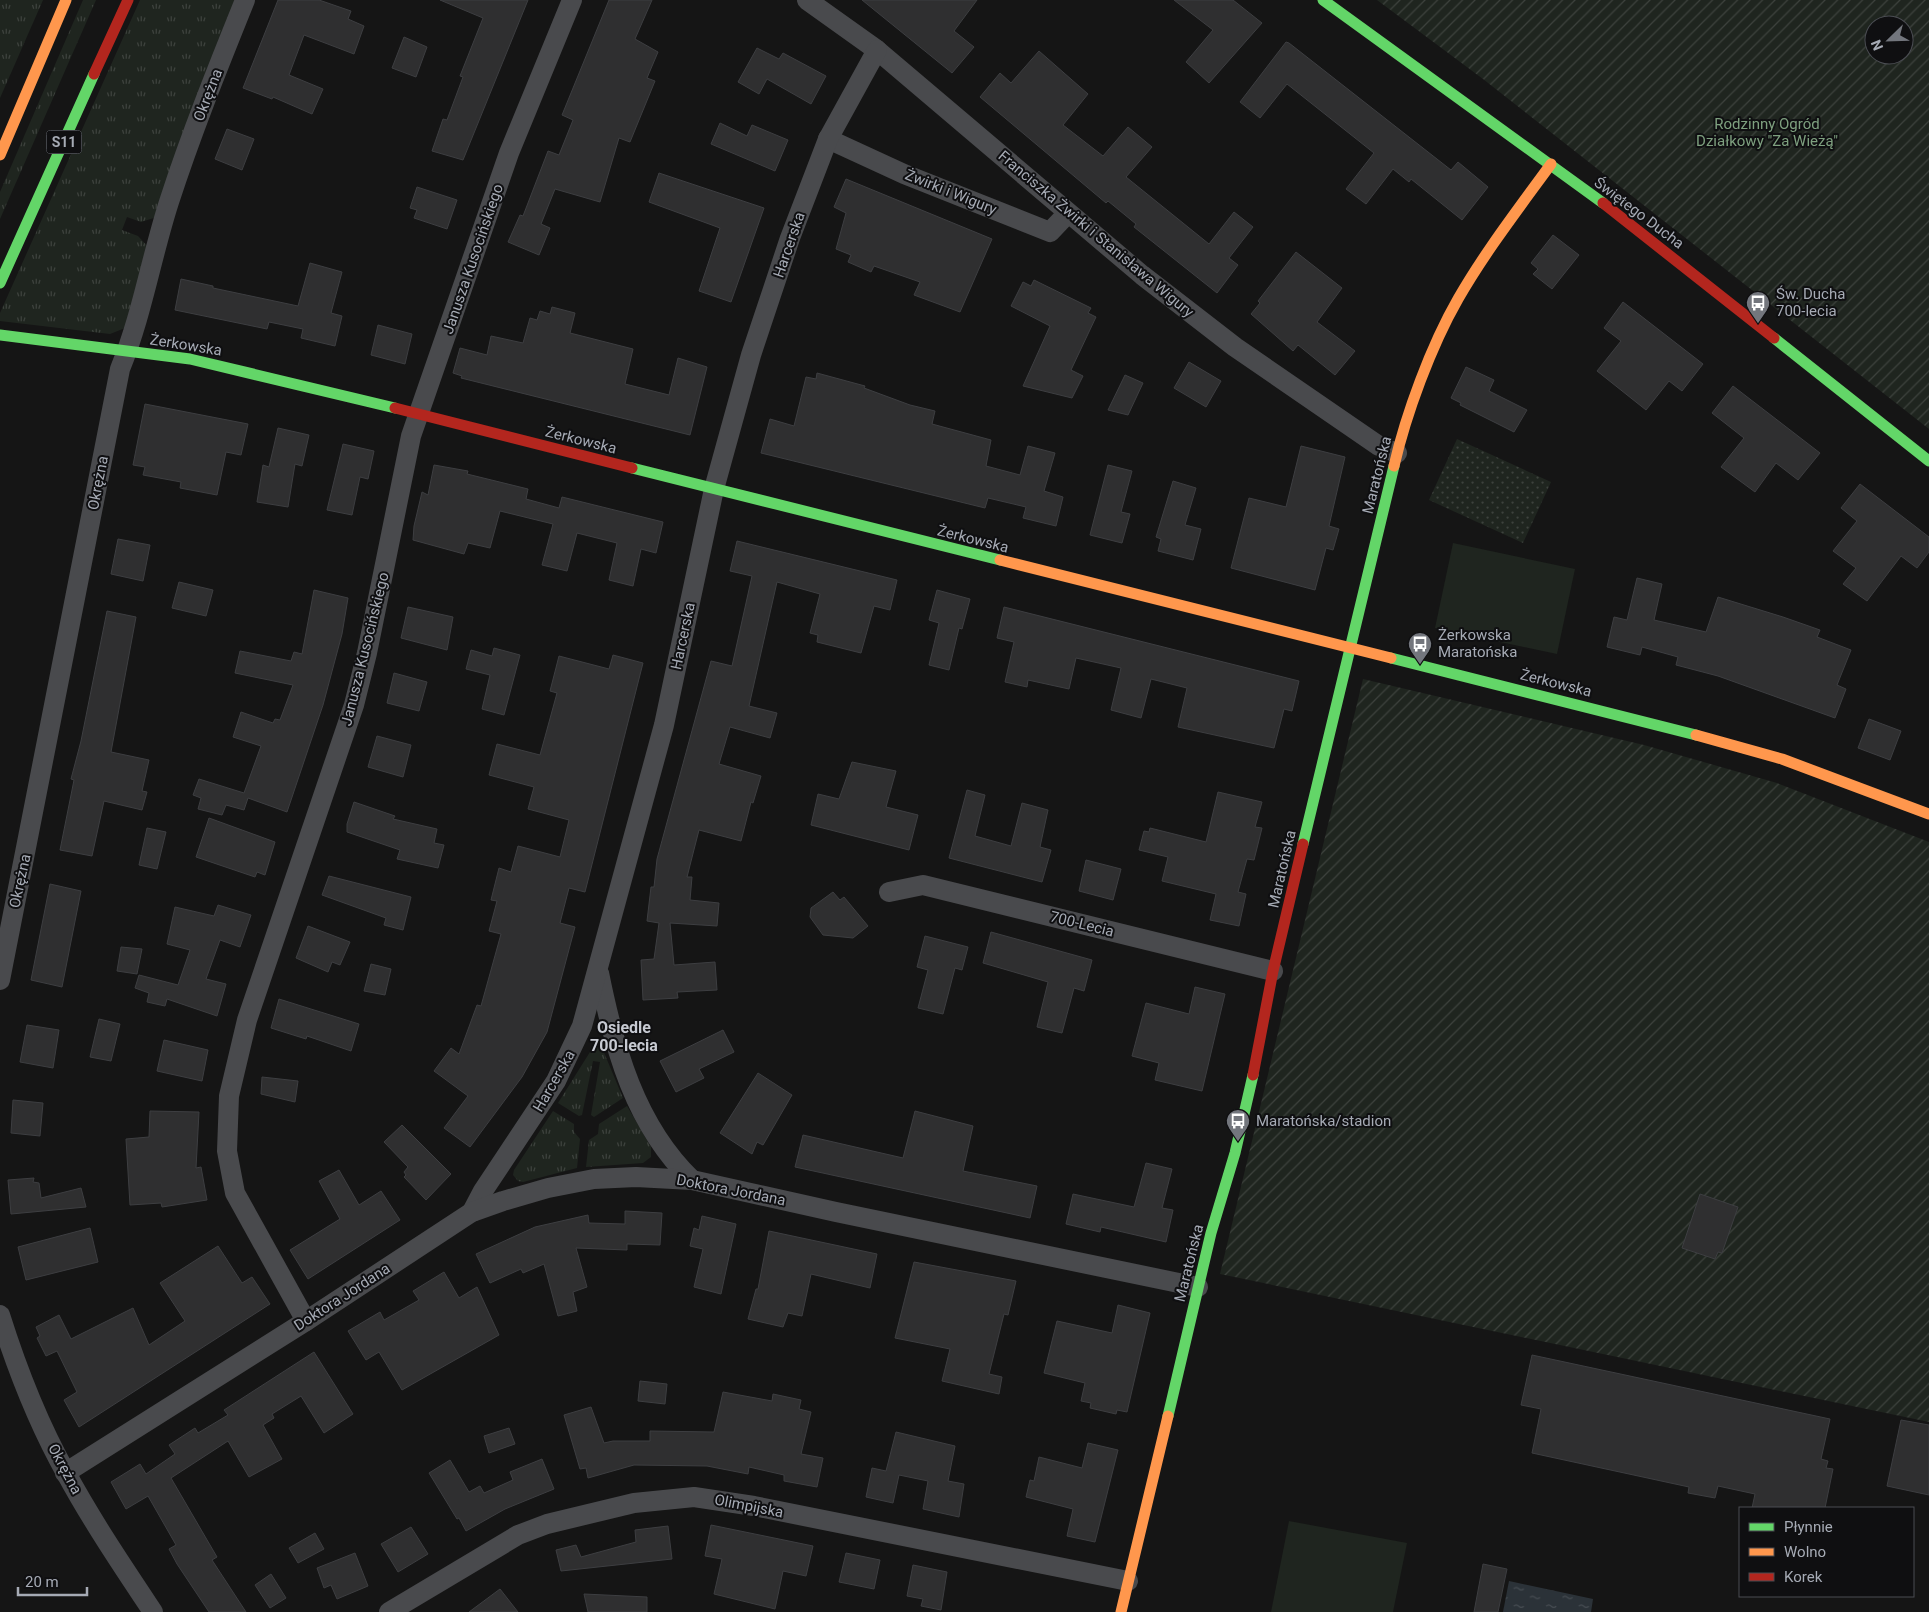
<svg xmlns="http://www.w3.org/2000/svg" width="1929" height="1612" font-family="Roboto,sans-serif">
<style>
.grass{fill:url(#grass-tufts)}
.park{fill:url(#park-dots)}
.garden{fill:url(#garden-furrows);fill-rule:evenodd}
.pitch{fill:#1f251f}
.water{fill:url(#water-ripples)}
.building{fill:#2f2f30;stroke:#3d3e41}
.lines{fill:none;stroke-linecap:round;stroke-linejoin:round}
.street{stroke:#494a4d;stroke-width:20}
.fast{stroke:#63d668;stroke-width:11}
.slow{stroke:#ff974d;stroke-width:11}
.jam{stroke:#b3261e;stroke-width:11}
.labels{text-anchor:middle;stroke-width:4;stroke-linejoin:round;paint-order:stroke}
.shield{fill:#0f0f11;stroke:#797c84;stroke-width:1}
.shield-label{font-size:14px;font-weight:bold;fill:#a6abb5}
.street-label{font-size:15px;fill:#a6abb5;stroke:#0f0f11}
.park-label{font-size:15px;fill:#7ea07f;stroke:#0f0f11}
.poi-label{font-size:15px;fill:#a6abb5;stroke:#0f0f11;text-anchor:start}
.neighbourhood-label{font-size:16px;font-weight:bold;fill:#c7cad2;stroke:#0f0f11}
</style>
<defs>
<pattern id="grass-tufts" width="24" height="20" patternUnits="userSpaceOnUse" patternTransform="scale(1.25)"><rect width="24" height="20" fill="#1f251f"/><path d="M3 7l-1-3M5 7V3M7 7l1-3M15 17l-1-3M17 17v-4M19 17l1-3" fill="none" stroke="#3d423d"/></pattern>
<pattern id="park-dots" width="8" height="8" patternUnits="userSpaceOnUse" patternTransform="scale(1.25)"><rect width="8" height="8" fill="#1f251f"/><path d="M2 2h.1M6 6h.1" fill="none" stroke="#3d423d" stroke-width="1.8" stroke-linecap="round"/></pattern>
<pattern id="garden-furrows" width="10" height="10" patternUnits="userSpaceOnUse" patternTransform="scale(1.25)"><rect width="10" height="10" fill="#1f251f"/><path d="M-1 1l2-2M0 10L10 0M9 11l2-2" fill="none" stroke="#3d423d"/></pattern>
<pattern id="water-ripples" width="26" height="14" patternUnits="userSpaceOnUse" patternTransform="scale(1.25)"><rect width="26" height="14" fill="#2b3238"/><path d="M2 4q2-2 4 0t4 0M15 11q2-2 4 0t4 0" fill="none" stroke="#474d53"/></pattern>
</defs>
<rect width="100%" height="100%" fill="#151515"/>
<!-- grass -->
<g class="grass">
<polygon points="0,0 43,0 0,98"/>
<polygon points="83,0 96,0 0,219 0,192"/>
<polygon points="140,0 235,0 160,216 141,222 127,217 122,230 138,236 150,249 125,328 110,334 0,321 0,313"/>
<polygon points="600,1043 623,1098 594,1117 591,1115 600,1062 593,1061 582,1115 579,1116 558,1103 595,1044"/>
<polygon points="627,1106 651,1147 651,1157 643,1163 586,1167 589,1140 598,1134 599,1124"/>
<polygon points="553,1111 574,1124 574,1132 580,1139 577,1168 523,1182 518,1181 513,1175 514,1170"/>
</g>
<!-- park -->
<polygon class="park" points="1457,439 1551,482 1523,543 1429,500"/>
<!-- garden -->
<g class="garden">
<path d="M1377,0H1929V429L1483,79ZM1874,25H1904V55H1874Z"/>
<polygon points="1363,679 1644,745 1777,783 1929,842 1929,1422 1220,1274"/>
</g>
<!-- pitch -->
<g class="pitch">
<polygon points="1453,543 1575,569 1557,654 1435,628"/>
<polygon points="1289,1521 1407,1543 1393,1612 1271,1612"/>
</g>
<!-- water -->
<polygon class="water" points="1509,1581 1593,1599 1591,1612 1503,1612"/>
<!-- building -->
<g class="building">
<polygon points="278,0 319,0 351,11 348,19 364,26 354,54 304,35 289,75 323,89 312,114 273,97 272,99 243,88"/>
<polygon points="440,0 528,0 463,160 432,151 443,119 447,120 463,77 460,76 483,18"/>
<polygon points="609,0 652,0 635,39 658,52 647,78 655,81 630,142 619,138 600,202 555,189 541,224 550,228 539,255 508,242 520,215 523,216 548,151 559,155 573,120 562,115"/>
<polygon points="862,0 977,0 954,31 974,47 952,73"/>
<polygon points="1174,0 1233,0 1262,23 1209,83 1186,62 1213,30"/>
<polygon points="404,37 427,47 416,77 392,68"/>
<polygon points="1286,42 1289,43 1451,170 1458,162 1488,187 1462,220 1411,179 1409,182 1393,169 1366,204 1346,189 1374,153 1287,84 1260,118 1240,102"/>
<polygon points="757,48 779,59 783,53 826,76 811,104 767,79 759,94 738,82"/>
<polygon points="1039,51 1088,94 1063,125 1103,156 1128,127 1152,147 1126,177 1209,244 1234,212 1253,227 1229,258 1238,265 1217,293 1134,227 1136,224 1108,201 1106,203 980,97 1000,73 1011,83"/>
<polygon points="720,123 747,136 752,125 788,140 775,171 711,144"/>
<polygon points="227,129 254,139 242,170 215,159"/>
<polygon points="659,173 764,208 731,302 699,291 720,228 649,202"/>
<polygon points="846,179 992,239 960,312 914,295 920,282 874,266 871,272 848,262 851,255 836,249 846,213 834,207"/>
<polygon points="417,187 457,200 447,229 414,218 417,210 410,208"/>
<polygon points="1553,235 1579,255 1552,289 1533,274 1538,269 1531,263"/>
<polygon points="1296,252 1342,288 1317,322 1355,351 1335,375 1298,345 1293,351 1251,314 1260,303 1258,301"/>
<polygon points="310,263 342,272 331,313 342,316 335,346 301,338 303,329 269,322 267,329 175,310 181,279 213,286 213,288 298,306"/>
<polygon points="1034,280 1091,308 1088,313 1096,317 1071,370 1083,376 1072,398 1023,386 1050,326 1011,306 1023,282 1031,286"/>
<polygon points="1623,302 1703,364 1682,391 1669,381 1646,410 1597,371 1621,341 1604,328"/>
<polygon points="552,307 575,313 570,333 633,349 625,384 669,395 678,358 707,367 690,435 461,378 462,376 453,373 460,348 487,355 491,336 523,343 530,318 537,320 540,311 550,314"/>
<polygon points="378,325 412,334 405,364 371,355"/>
<polygon points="1189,362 1221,381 1206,407 1174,388"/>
<polygon points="1466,367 1494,380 1489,391 1527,410 1514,432 1460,405 1461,403 1451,398"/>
<polygon points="817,373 865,386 864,388 910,405 935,411 932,424 991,440 986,466 1020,475 1028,446 1055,453 1044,491 1063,497 1056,526 1023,518 1026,507 988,498 985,508 761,453 770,419 794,426 806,377 816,379"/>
<polygon points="1125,375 1143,383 1128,415 1108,410"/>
<polygon points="1733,386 1820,453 1798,480 1776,463 1755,492 1721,467 1744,438 1712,413"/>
<polygon points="145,404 248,424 241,455 226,452 217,495 180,488 181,482 143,475 145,467 133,465"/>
<polygon points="278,428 309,435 302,466 295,464 288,507 257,502 263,465 269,467"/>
<polygon points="343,444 374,451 368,479 360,477 352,515 327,510"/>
<polygon points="1301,446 1345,457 1329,526 1339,529 1333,550 1326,548 1315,590 1231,568 1249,498 1286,507"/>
<polygon points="434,465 468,471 467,474 528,489 526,499 559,508 562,497 663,522 656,553 641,549 633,586 609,580 617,543 577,533 567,571 542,565 553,524 500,511 490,548 468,543 464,554 413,540 414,526 422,492 428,495"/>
<polygon points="1108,465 1132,471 1121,512 1130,514 1122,543 1090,535"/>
<polygon points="1173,481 1196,488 1185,525 1201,529 1193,560 1158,551 1161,539 1156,537"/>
<polygon points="1860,484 1929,537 1929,552 1917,568 1901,556 1867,601 1843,584 1856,568 1833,551 1857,521 1841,508"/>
<polygon points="118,539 150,545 143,581 111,574"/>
<polygon points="737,541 897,580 890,610 874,606 861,653 817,642 818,635 810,633 820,594 777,582 749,706 777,713 770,738 730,727 719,764 761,776 753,803 751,802 741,841 699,830 687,877 692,877 690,900 719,903 717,926 670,923 674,965 715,962 717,990 677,992 678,998 643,1000 641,960 654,959 659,923 647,921 651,887 654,887 657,859 711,661 732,666 752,576 730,571"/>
<polygon points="1637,578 1662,584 1654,620 1706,632 1718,597 1783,617 1820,630 1817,637 1851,650 1837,685 1846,689 1835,718 1718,676 1676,665 1678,657 1642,647 1640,655 1607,647 1614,617 1627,620"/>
<polygon points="179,582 213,590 206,616 172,608"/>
<polygon points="314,590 348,598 342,634 323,705 287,812 248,798 244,810 226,805 222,815 198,809 201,798 193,795 199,779 244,793 261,746 233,737 241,712 273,723 275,719 280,720 293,685 235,673 240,651 291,661 294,652 302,654"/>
<polygon points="937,590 970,599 962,629 959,628 949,670 929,665 939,623 929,620"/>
<polygon points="408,607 453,617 447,650 401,638"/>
<polygon points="1004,607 1299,681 1292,711 1284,709 1274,748 1178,727 1187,688 1151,679 1141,718 1111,710 1121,668 1076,658 1069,689 1028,680 1027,687 1005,682 1014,642 997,638"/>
<polygon points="107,611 136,617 111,752 149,760 142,791 147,792 142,810 104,801 92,856 60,850 74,780 71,779 81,741"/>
<polygon points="494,648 520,655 504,715 482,709 490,675 466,669 471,650 492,656"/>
<polygon points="613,655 643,663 585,892 569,888 560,923 575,927 547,1032 522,1077 470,1147 444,1128 468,1096 434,1071 451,1048 459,1054 477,1005 481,1006 501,934 489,931 497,901 491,900 499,868 511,872 518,846 560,857 569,820 528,809 534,787 489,775 497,744 540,755 557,693 550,691 559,656 609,669"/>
<polygon points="394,673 427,682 419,711 387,703"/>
<polygon points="1869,719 1901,731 1890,760 1858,748"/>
<polygon points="377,736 411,745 403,777 368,767"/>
<polygon points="852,762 896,771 886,807 918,815 909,850 811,825 818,794 839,799"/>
<polygon points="967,790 985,795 975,836 1011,846 1022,803 1048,810 1040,847 1051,850 1042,882 949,858"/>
<polygon points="1218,792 1262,802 1255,827 1262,828 1254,860 1247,859 1238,892 1246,894 1239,926 1210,920 1216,894 1162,881 1168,857 1139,850 1144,831 1149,832 1150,828 1206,842"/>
<polygon points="354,802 395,816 393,819 437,829 434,843 444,845 438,868 397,859 400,850 347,832 347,824"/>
<polygon points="209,818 275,842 265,875 257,872 255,877 196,857"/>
<polygon points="147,828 166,832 157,869 139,865"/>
<polygon points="1086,860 1121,869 1113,900 1079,891"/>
<polygon points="329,876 411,897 403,930 384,925 386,918 322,895"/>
<polygon points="50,884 81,891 62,987 31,980"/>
<polygon points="833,892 840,900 844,897 868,926 853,938 823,935 810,917 811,908"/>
<polygon points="218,905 251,915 240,947 220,940 206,979 226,984 217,1016 167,999 165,1006 147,1002 149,993 135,988 139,975 178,985 190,950 167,944 175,907 214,916"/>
<polygon points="308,926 350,942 340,965 332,962 328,972 296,958"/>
<polygon points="991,932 1092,960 1084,991 1074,988 1062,1033 1037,1027 1048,982 983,963"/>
<polygon points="925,936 968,947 962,970 955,968 943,1014 918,1008 928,970 917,967"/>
<polygon points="121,947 142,949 137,974 117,971"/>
<polygon points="371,964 391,969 385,995 364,991"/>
<polygon points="1195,987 1225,994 1202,1091 1155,1080 1159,1063 1132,1056 1146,1003 1189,1014"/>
<polygon points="279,999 359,1024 351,1051 307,1036 306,1039 271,1028"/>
<polygon points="99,1019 120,1024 111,1061 90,1057"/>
<polygon points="27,1025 59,1030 53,1068 20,1062"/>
<polygon points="723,1030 734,1052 699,1069 704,1078 676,1092 660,1061"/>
<polygon points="164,1040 208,1050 202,1081 157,1071"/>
<polygon points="758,1073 792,1095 763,1145 757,1142 752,1154 720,1133"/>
<polygon points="262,1077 298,1081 295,1102 261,1094"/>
<polygon points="13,1100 43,1103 40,1136 11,1133"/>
<polygon points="150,1111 199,1112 196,1168 201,1167 207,1200 162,1207 161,1203 130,1205 126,1139 149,1137"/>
<polygon points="915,1111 973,1126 963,1171 1037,1186 1030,1218 795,1167 803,1135 903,1158"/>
<polygon points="402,1125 451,1174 426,1200 404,1177 406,1175 404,1172 408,1167 384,1142"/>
<polygon points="1146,1163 1172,1169 1162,1208 1173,1210 1166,1242 1101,1227 1100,1232 1066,1224 1073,1194 1134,1207"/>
<polygon points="339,1170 359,1205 381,1191 400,1220 308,1279 290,1250 340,1219 319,1181"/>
<polygon points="34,1178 33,1182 39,1183 41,1198 81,1188 86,1207 11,1214 8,1180"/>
<polygon points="1700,1194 1738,1207 1722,1253 1718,1252 1715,1259 1682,1248"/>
<polygon points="625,1211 662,1213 660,1245 627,1244 627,1250 576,1248 587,1287 573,1292 577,1311 558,1316 544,1264 523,1273 521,1269 490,1283 476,1254 535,1227 588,1215 589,1223 625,1224"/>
<polygon points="702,1216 736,1224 721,1294 694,1287 703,1249 690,1246 694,1228 699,1230"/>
<polygon points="90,1228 98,1262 26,1280 18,1247"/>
<polygon points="769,1231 877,1254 870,1288 811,1274 802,1316 788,1313 783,1327 748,1319 756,1289 758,1289"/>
<polygon points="218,1246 242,1283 252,1277 270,1304 79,1427 64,1400 77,1392 57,1351 46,1356 37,1338 40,1336 36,1327 59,1315 71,1339 133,1308 149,1345 185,1321 160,1283"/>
<polygon points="914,1262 1016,1281 1008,1315 1004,1314 989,1374 1002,1377 999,1394 942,1381 950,1349 895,1338"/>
<polygon points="444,1272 459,1298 477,1287 499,1335 402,1390 379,1352 366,1360 348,1331 380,1312 384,1320 419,1300 413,1291"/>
<polygon points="1118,1305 1150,1313 1127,1412 1117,1410 1116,1414 1090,1408 1091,1403 1081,1401 1085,1383 1044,1373 1057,1321 1112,1333"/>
<polygon points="314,1352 353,1414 324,1433 301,1396 272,1414 274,1418 263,1425 282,1459 249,1477 228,1441 171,1478 217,1557 212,1560 246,1612 209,1612 177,1564 169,1549 176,1545 148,1496 126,1509 111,1482 140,1464 146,1474 175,1454 169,1445 195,1428 198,1433 228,1415 224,1410"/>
<polygon points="1532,1355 1830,1419 1821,1459 1828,1461 1826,1468 1833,1469 1825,1508 1752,1508 1755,1494 1718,1486 1715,1498 1688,1493 1689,1487 1532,1453 1541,1409 1521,1405"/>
<polygon points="640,1381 667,1384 665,1404 638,1401"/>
<polygon points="723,1392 772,1401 773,1394 801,1400 799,1409 811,1412 801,1454 823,1458 817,1487 784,1481 784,1475 749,1467 748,1474 707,1466 634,1465 588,1478 586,1468 580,1469 564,1415 591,1407 604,1443 613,1441 650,1441 650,1431 714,1432"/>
<polygon points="1901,1420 1929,1425 1929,1495 1887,1486"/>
<polygon points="509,1428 515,1444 489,1453 484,1436"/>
<polygon points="896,1432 955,1446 948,1481 964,1484 959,1517 923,1509 928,1481 899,1475 893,1503 866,1497 872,1468 886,1471"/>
<polygon points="1088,1443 1118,1450 1095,1542 1067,1536 1073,1509 1026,1497 1030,1480 1034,1481 1039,1457 1082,1468"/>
<polygon points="542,1459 554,1489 505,1509 466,1531 459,1518 457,1519 429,1473 450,1460 469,1492 480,1486 484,1493 513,1480 510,1472"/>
<polygon points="711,1525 813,1546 806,1576 783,1571 775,1609 714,1594 722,1559 705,1556"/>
<polygon points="668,1526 672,1559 561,1571 556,1550 576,1545 581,1557 636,1542 635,1530"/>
<polygon points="411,1527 428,1554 398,1572 381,1544"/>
<polygon points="315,1533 324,1549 298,1563 289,1548"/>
<polygon points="355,1553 368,1586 337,1599 331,1585 324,1588 317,1568"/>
<polygon points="846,1553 880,1560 874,1589 839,1582"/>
<polygon points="1483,1564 1507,1569 1498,1612 1474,1612"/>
<polygon points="913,1565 947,1572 941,1610 921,1606 923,1599 907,1596"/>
<polygon points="271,1574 286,1598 270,1608 255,1585"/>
<polygon points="500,1589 518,1612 469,1612"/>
<polygon points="584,1594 647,1597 647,1612 588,1612"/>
</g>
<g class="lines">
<!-- street -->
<g class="street">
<polyline points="807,0 877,50 1142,275 1235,347 1379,446 1397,453"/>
<polyline points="828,139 904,174 1050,232 1068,213"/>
<polyline points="889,892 923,885 1273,971"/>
<path d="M599,973C614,1048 635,1125 692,1180"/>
<path d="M0,980L120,369C142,315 151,258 169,202C191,134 218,67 245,0"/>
<polyline points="472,1212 483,1191 556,1081 582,1026 664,725 714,489 751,355 790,238 828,139 877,50"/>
<path d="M0,1315C17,1369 38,1423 66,1473C92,1521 123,1567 153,1612"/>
<polyline points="306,1321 235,1193 227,1151 229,1096 247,1020 354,705 367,653 411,436 509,153 572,0"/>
<polyline points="65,1473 306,1321 472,1212 503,1201 548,1188 594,1179 636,1177 692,1180 836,1212 1198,1287"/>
<polyline points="389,1612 518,1535 547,1524 634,1503 694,1497 754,1506 1128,1581"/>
</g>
<!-- fast -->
<g class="fast">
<polyline points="1323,0 1603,203"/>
<polyline points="0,283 94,74"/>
<polyline points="0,335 190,359 395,408"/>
<polyline points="1774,338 1929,461"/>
<polyline points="632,468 1000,560"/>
<polyline points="1391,658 1696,735"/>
<polyline points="1303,844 1394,466"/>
<polyline points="1168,1416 1211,1233 1235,1153 1253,1075"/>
</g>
<!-- slow -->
<g class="slow">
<polyline points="0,155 66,0"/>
<path d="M1394,466C1406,414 1431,346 1458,299C1485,252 1519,208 1551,164"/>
<polyline points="1000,560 1391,658"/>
<polyline points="1696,735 1782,759 1929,814"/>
<polyline points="1121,1612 1168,1416"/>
</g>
<!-- jam -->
<g class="jam">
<polyline points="94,74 128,0"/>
<polyline points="1603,203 1774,338"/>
<polyline points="395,408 632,468"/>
<polyline points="1253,1075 1273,971 1303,844"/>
</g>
</g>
<!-- icons -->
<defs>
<g id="bus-pin" transform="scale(1.25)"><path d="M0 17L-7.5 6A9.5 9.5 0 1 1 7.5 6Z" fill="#73767d" stroke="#0f0f11"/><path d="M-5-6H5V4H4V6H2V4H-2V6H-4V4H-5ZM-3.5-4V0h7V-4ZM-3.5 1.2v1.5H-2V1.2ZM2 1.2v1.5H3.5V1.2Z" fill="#fff"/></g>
</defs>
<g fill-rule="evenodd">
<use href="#bus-pin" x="1758" y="303"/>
<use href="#bus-pin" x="1420" y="644"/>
<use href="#bus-pin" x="1238" y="1121"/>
</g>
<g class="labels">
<!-- shield labels -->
<rect class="shield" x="46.5" y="130.5" width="35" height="23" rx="4"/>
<g class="shield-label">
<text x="64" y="147">S11</text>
</g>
<!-- street labels -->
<g class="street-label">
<text transform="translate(208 95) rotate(-69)" y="5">Okrężna</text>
<text transform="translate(951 192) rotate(22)" y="5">Żwirki i Wigury</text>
<text transform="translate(1639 213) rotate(37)" y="5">Świętego Ducha</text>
<text transform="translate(1096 234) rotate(40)" y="5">Franciszka Żwirki i Stanisława Wigury</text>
<text transform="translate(789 245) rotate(-71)" y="5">Harcerska</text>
<text transform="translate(473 259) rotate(-71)" y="5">Janusza Kusocińskiego</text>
<text transform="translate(186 345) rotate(9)" y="5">Żerkowska</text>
<text transform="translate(581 440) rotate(14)" y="5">Żerkowska</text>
<text transform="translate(1377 475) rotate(-76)" y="5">Maratońska</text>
<text transform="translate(98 483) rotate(-79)" y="5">Okrężna</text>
<text transform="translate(973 539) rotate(14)" y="5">Żerkowska</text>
<text transform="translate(683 636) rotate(-78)" y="5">Harcerska</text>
<text transform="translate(365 649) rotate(-76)" y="5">Janusza Kusocińskiego</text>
<text transform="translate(1556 683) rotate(14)" y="5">Żerkowska</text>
<text transform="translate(1282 869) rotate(-77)" y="5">Maratońska</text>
<text transform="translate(20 881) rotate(-78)" y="5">Okrężna</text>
<text transform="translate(1082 924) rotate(14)" y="5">700-Lecia</text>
<text transform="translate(554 1081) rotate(-60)" y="5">Harcerska</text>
<text transform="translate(731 1190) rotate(11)" y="5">Doktora Jordana</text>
<text transform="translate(1189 1263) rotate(-76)" y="5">Maratońska</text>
<text transform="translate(342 1297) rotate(-33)" y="5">Doktora Jordana</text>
<text transform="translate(65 1469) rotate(62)" y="5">Okrężna</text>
<text transform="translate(749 1506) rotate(11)" y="5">Olimpijska</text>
</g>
<!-- park labels -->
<g class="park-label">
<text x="1767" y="129">Rodzinny Ogród<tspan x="1767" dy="17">Działkowy "Za Wieżą"</tspan></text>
</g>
<!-- poi labels -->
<g class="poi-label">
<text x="1776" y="299">Św. Ducha<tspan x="1776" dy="17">700-lecia</tspan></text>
<text x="1438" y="640">Żerkowska<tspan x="1438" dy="17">Maratońska</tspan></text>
<text x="1256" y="1126">Maratońska/stadion</text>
</g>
<!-- neighbourhood labels -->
<g class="neighbourhood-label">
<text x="624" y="1033">Osiedle<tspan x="624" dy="18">700-lecia</tspan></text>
</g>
</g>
<!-- legend -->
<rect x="1739" y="1507" width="175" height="90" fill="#0f0f11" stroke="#4b4d53"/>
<rect x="1749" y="1523" width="25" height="8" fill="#63d668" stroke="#4b4d53"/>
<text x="1784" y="1532" font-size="15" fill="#a6abb5">Płynnie</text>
<rect x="1749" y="1548" width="25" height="8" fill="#ff974d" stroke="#4b4d53"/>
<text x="1784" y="1557" font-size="15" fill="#a6abb5">Wolno</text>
<rect x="1749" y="1573" width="25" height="8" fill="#b3261e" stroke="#4b4d53"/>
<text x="1784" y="1582" font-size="15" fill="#a6abb5">Korek</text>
<!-- north arrow -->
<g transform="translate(1889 40) rotate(247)"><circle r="24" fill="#0f0f11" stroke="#4b4d53"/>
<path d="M0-4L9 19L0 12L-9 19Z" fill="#73767d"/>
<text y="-8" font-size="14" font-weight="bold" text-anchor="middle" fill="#a6abb5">N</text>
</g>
<!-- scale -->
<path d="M18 1587v8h69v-8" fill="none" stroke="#a6abb5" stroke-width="2.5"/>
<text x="25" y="1587" font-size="15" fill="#a6abb5" stroke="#0f0f11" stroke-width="4" paint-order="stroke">20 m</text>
</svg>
